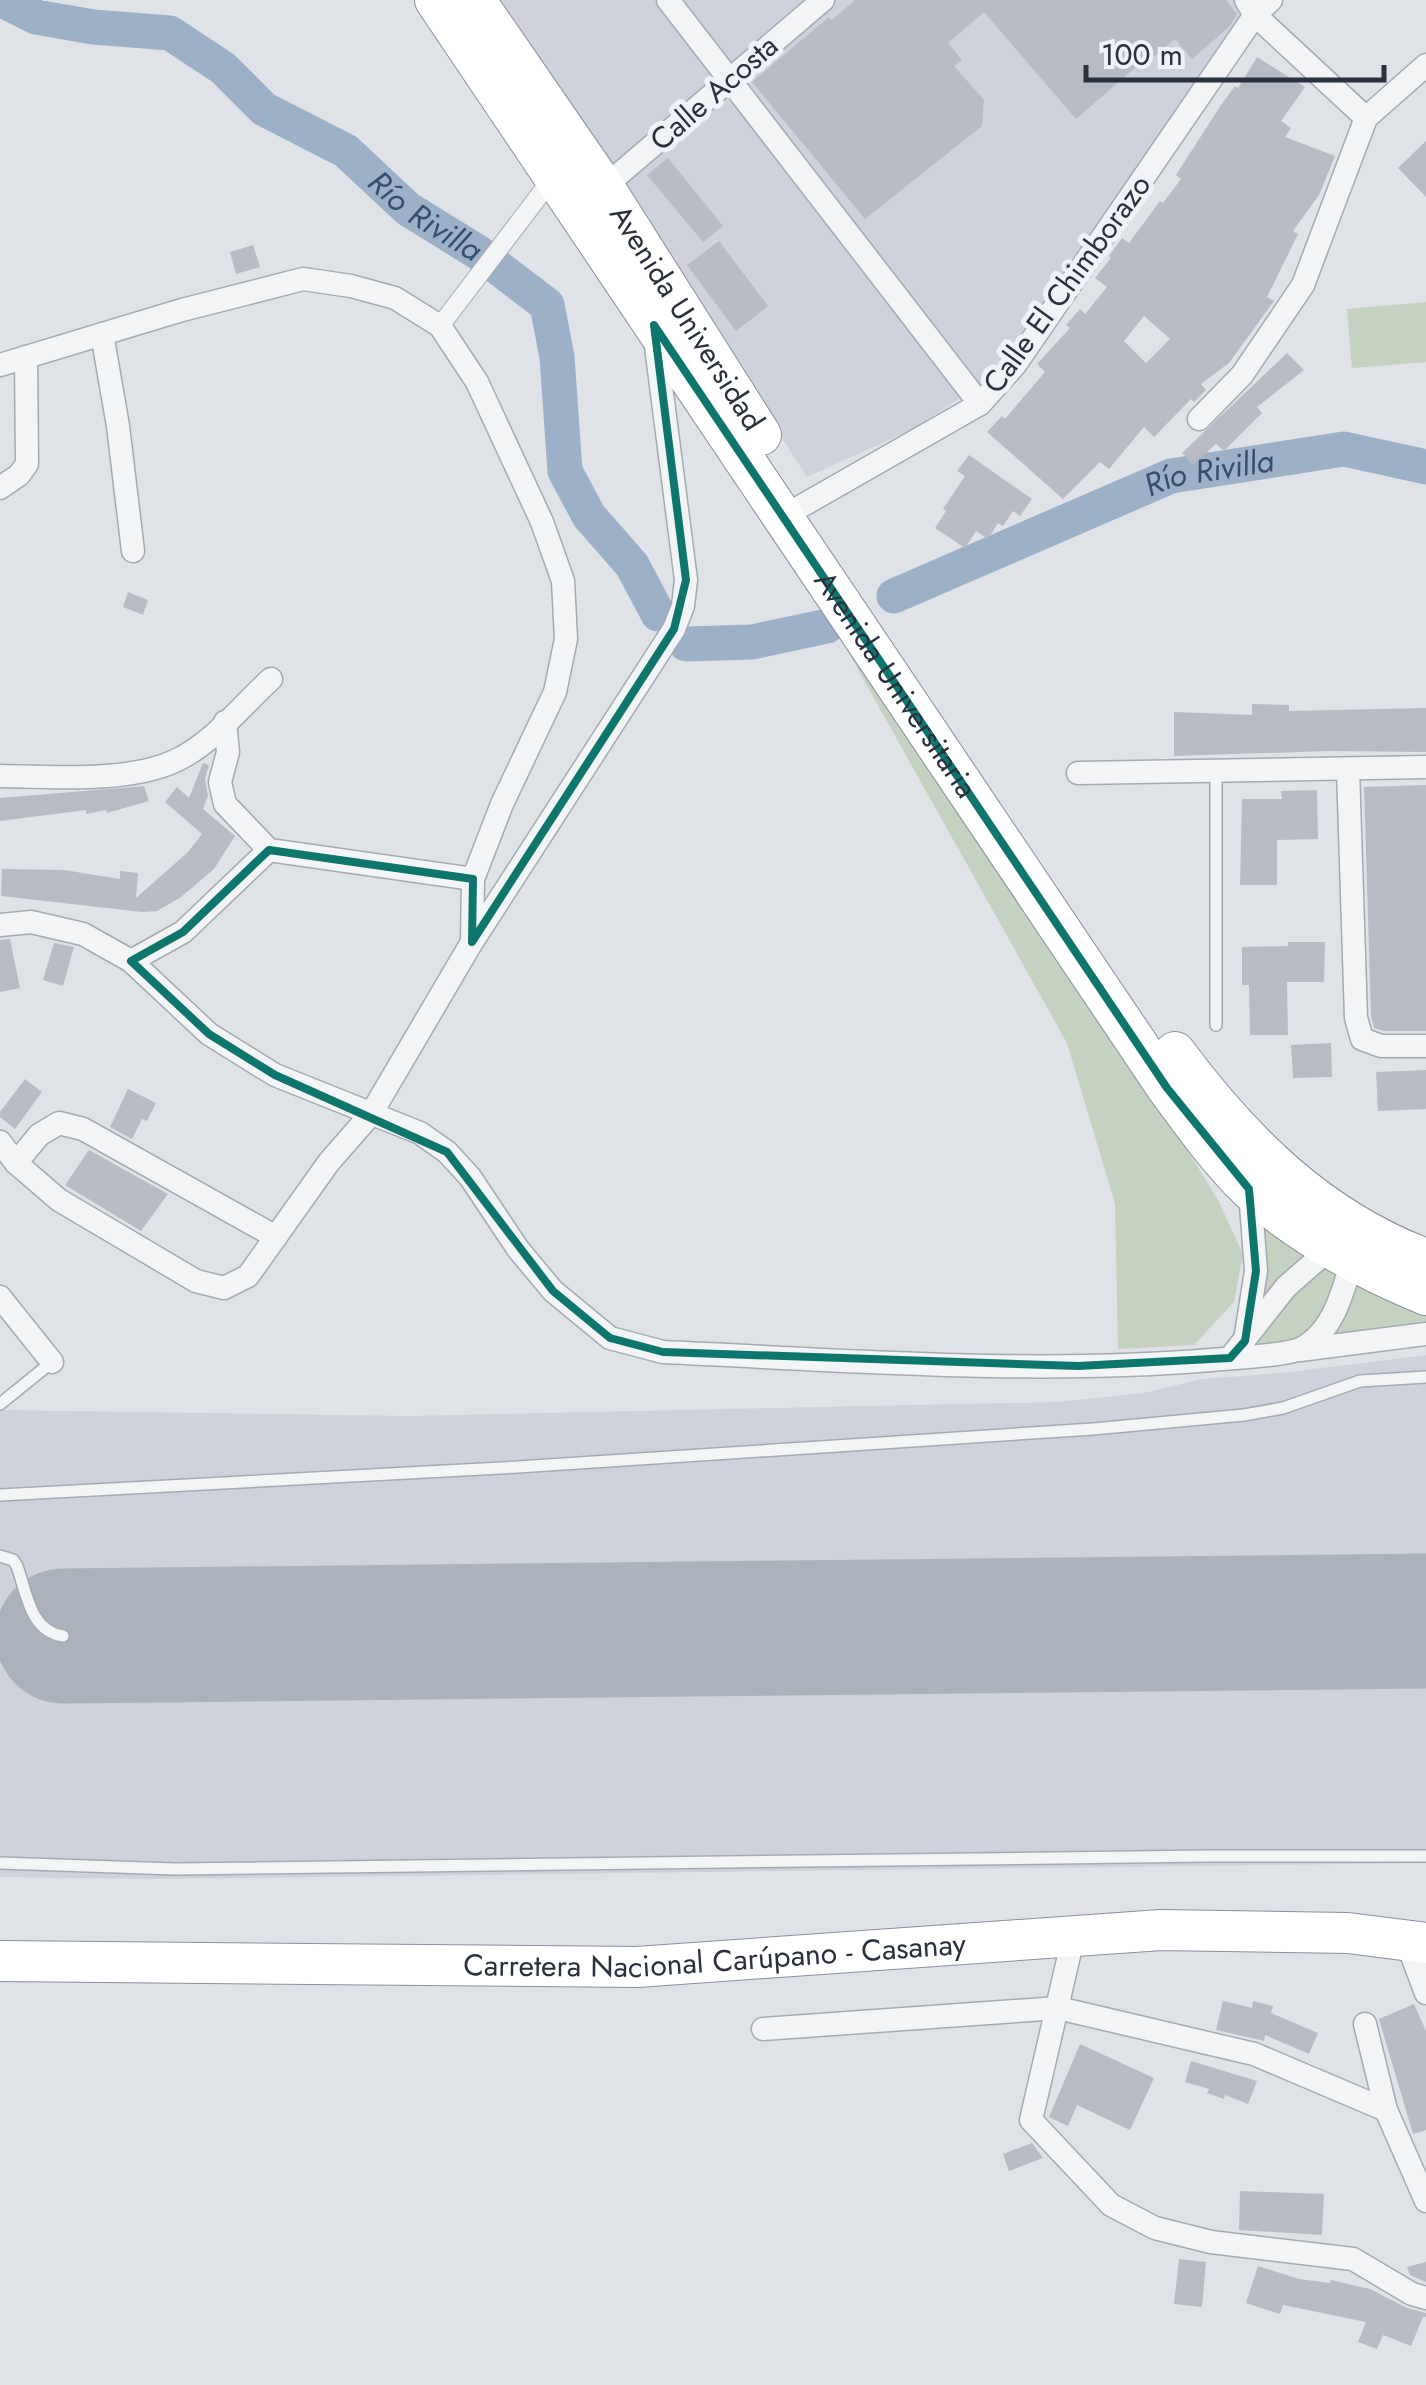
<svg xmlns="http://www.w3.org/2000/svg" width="1426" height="2385" font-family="Jost,sans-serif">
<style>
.built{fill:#ced2da}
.green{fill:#c5d1c1}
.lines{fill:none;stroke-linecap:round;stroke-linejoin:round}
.river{stroke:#9cb0c7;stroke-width:35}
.runway{stroke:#acb2bc;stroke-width:135}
.building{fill:#b7bcc4;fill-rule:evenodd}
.service-casing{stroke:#a5aab2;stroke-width:14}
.pedestrian-casing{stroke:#a5aab2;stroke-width:20}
.minor-casing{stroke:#a5aab2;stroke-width:25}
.trunk-casing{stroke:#87909e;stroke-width:42}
.service{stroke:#f2f4f6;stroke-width:11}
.pedestrian{stroke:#f2f4f6;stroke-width:18}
.minor{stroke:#f2f4f6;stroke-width:22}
.trunk{stroke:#fff;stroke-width:40}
.marked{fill:none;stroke:#0f766e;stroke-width:8;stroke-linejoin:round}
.labels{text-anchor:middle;stroke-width:10;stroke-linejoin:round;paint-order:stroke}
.street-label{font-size:30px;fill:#29313e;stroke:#eff2f6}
.water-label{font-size:32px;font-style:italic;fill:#354f71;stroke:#eff2f6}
</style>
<rect width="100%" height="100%" fill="#dfe3e8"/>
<!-- built -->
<g class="built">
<polygon points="499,0 1250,0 1240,21 992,377 915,428 807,477"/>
<polygon points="1426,1355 1426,1863 149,1879 0,1877 0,1410 409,1416 1057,1402 1144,1393 1202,1379 1281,1373"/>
</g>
<!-- green -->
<g class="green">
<polygon points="1426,302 1426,362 1352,368 1347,309"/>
<polygon points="814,591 1155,1097 1218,1200 1243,1254 1234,1302 1194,1345 1118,1349 1115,1204 1067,1043"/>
<polygon points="1249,1189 1426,1295 1426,1334 1230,1358 1245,1341"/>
</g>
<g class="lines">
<!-- river -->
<g class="river">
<path id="s1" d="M2,0L36,17L93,27L170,33L223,68L264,109L346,151L408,209L479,253L547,305L557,357L565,471L589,516L632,565L658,614"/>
<path id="s2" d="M894,596L1171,476L1344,449L1426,467"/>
<polyline points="686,644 752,642 827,626"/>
</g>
<!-- runway -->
<polyline class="runway" points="63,1636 1426,1621"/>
</g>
<!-- building -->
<g class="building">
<polygon points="855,0 1226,0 1237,14 1229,27 1192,59 1175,39 1153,57 1151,54 1076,119 984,12 948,43 962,60 954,66 984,100 982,126 865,219 752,82 829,17 832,20"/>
<path d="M1257,57L1305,87L1281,121L1291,128L1285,137L1335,156L1319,195L1293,231L1298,234L1267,297L1274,301L1229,363L1201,384L1206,390L1194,402L1191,399L1154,437L1144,427L1109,469L1100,462L1063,499L987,432L1002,416L1005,419L1045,372L1037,364L1070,328L1066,325L1080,309L1085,314L1107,287L1095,278L1111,258L1109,256L1122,238L1129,243L1160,201L1163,203L1181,179L1176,175L1221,105L1235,86L1238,88ZM1144,316L1170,339L1146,363L1124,341Z"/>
<polygon points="1426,141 1426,197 1398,168"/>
<polygon points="668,158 723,226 703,242 647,175"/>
<polygon points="719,241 768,306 736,331 687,265"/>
<polygon points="253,245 260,267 236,274 230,252"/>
<polygon points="1287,353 1304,370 1257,407 1262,413 1224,451 1216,444 1193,465 1182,453"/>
<polygon points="969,455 1032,499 1020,516 1013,511 1003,526 998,523 988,539 976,531 965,548 935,528 946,511 943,509 965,476 957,471"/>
<polygon points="128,592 148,600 143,615 123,607"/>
<polygon points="1252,704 1289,705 1289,711 1426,708 1426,752 1330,751 1174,756 1174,712 1252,715"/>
<polygon points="203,763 209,765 205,779 208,796 203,809 235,836 214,869 181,897 157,911 142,912 1,896 2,869 64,870 120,879 120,871 138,873 136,898 188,852 202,834 165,802 177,787 189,798"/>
<polygon points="1426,785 1426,1031 1384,1031 1374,1028 1371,1016 1364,787"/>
<polygon points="144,786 149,801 107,813 106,810 86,814 86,810 0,821 0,798"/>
<polygon points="1317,790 1318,839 1277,840 1277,885 1240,885 1242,799 1282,799 1281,791"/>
<polygon points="10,939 20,988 0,992 0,940"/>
<polygon points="1288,942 1325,942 1324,982 1287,982 1288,1035 1250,1035 1249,985 1242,985 1242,947 1288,946"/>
<polygon points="54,943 74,947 63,986 43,980"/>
<polygon points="1331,1043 1332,1077 1293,1078 1291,1045"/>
<polygon points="1426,1070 1426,1109 1378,1111 1376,1072"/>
<polygon points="25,1079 42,1092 15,1129 0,1117 0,1112"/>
<polygon points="128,1089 156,1103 147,1121 142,1119 132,1139 110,1127"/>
<polygon points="89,1150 168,1194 141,1231 65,1185"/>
<polygon points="1223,2001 1252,2008 1253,2001 1273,2006 1271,2013 1318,2033 1309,2054 1265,2035 1264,2041 1216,2030"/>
<polygon points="1414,2004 1426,2031 1426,2130 1413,2134 1379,2019"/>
<polygon points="1080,2044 1154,2078 1130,2130 1077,2105 1068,2126 1049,2117"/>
<polygon points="1191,2061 1257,2081 1248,2104 1225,2095 1224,2099 1207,2093 1209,2089 1185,2082"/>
<polygon points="1032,2143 1043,2158 1009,2171 1003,2154"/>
<polygon points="1240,2191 1324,2194 1322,2235 1239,2230"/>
<polygon points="1179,2259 1206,2262 1202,2307 1174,2304"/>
<polygon points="1426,2262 1426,2282 1410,2275 1407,2267"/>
<polygon points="1258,2266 1299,2279 1330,2283 1331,2280 1370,2289 1407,2308 1426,2313 1426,2317 1423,2317 1411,2346 1383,2335 1377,2349 1358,2342 1366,2322 1283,2305 1280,2314 1246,2303"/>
</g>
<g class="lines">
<!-- service casing -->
<g class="service-casing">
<g id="service">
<polyline points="1216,771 1216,1025"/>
<polyline points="0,1404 52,1362"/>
<polyline points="0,1495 518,1467 1093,1429 1244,1415 1283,1408 1360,1381 1426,1377"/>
<path d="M0,1556L13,1560L17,1566C27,1594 30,1631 63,1636"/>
<polyline points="0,1863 175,1869 1208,1856 1426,1856"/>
</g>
</g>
<!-- pedestrian casing -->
<g class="pedestrian-casing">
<polyline id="pedestrian" points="440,326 555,175"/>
</g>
<!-- minor casing -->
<g class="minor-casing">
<g id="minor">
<polyline points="668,0 980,404"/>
<polyline points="1246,0 1255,15 1366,118"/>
<polyline points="604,187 823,0"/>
<polyline points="102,334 118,426 133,551"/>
<polyline points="0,365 182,310 303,279 351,286 395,298 440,326 477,382 542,522 563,581 566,639 555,692 502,804 473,879 472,942 371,1114 329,1162 248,1276 224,1288 196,1281 59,1200 16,1163 0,1142"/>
<polyline points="1199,419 1242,375 1303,285 1366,118 1426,65"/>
<polyline points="0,488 19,475 27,464 26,357"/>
<polyline points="784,516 980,404 1015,365 1255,15 1271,0"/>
<polyline points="225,722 228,752 220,782 225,804 269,850 473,879"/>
<polyline points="1348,769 1356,1018 1362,1039 1381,1046 1426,1046"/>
<polyline points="1078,773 1426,767"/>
<path d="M0,776C52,777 130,783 177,760C213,743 242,705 271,679"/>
<path d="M0,925L31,922L83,934L131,961L209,1034L275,1075L420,1133L447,1152L470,1177L518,1249L553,1291L610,1338L663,1352C844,1360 1031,1375 1211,1360C1230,1358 1287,1356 1302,1348C1336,1330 1345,1284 1355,1250"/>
<polyline points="472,942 674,629 683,606 686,580 655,339"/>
<polyline points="131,961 183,932 269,850"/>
<polyline points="16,1163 39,1135 59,1123 83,1129 276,1237"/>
<polyline points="0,1297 52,1362"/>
<polyline points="1246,1334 1256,1271 1250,1192"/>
<polyline points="1300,1350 1426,1334"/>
<polyline points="1230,1358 1286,1287 1335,1244"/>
<polyline points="1074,1934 1031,2120 1111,2205 1155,2228 1211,2242 1353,2259 1412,2294 1426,2298"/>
<polyline points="1406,1940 1426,1993"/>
<polyline points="1365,2024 1386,2110 1426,2201"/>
<polyline points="763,2029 1058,2008 1254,2054 1386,2110"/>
</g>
</g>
<!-- trunk casing -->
<g class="trunk-casing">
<g id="trunk">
<path id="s3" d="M435,0L1167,1088C1193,1123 1218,1159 1249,1189C1300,1236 1363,1269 1426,1295"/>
<path id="s4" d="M475,0L604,187L761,435"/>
<path d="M1175,1052C1242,1142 1319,1219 1426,1259"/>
<path id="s5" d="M0,1961L637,1967L1161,1930L1348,1933L1426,1943"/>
</g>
</g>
<!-- service -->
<use href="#service" class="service"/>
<!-- pedestrian -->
<use href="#pedestrian" class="pedestrian"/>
<!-- minor -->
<use href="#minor" class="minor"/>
<!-- trunk -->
<use href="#trunk" class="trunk"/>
</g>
<!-- marked area -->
<path class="marked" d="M654,325L1167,1088L1249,1189L1256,1271L1245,1341L1230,1358L1078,1366L663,1352L610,1338L553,1291L447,1152L275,1075L209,1034L131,961L183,932L269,850L473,879L472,942L674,629L686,580Z"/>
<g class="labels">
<!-- street labels -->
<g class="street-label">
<text transform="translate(714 93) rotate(-41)" y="10">Calle Acosta</text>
<text transform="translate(1067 284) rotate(-54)" y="10">Calle El Chimborazo</text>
<text dy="10" stroke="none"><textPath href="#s4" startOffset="382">Avenida Universidad</textPath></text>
<text dy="10" stroke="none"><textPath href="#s3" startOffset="825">Avenida Universitaria</textPath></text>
<text dy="10" stroke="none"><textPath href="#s5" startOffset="715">Carretera Nacional Carúpano - Casanay</textPath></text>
</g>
<!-- water labels -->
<g class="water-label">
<text dy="11" stroke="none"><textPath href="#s1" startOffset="490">Río Rivilla</textPath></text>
<text dy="11" stroke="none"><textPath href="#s2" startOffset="340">Río Rivilla</textPath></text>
</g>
</g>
<!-- scale -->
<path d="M1086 65v15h298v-15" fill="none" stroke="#29313e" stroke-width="5"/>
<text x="1101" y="65" font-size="30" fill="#29313e" stroke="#eff2f6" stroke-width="8" paint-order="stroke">100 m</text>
</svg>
